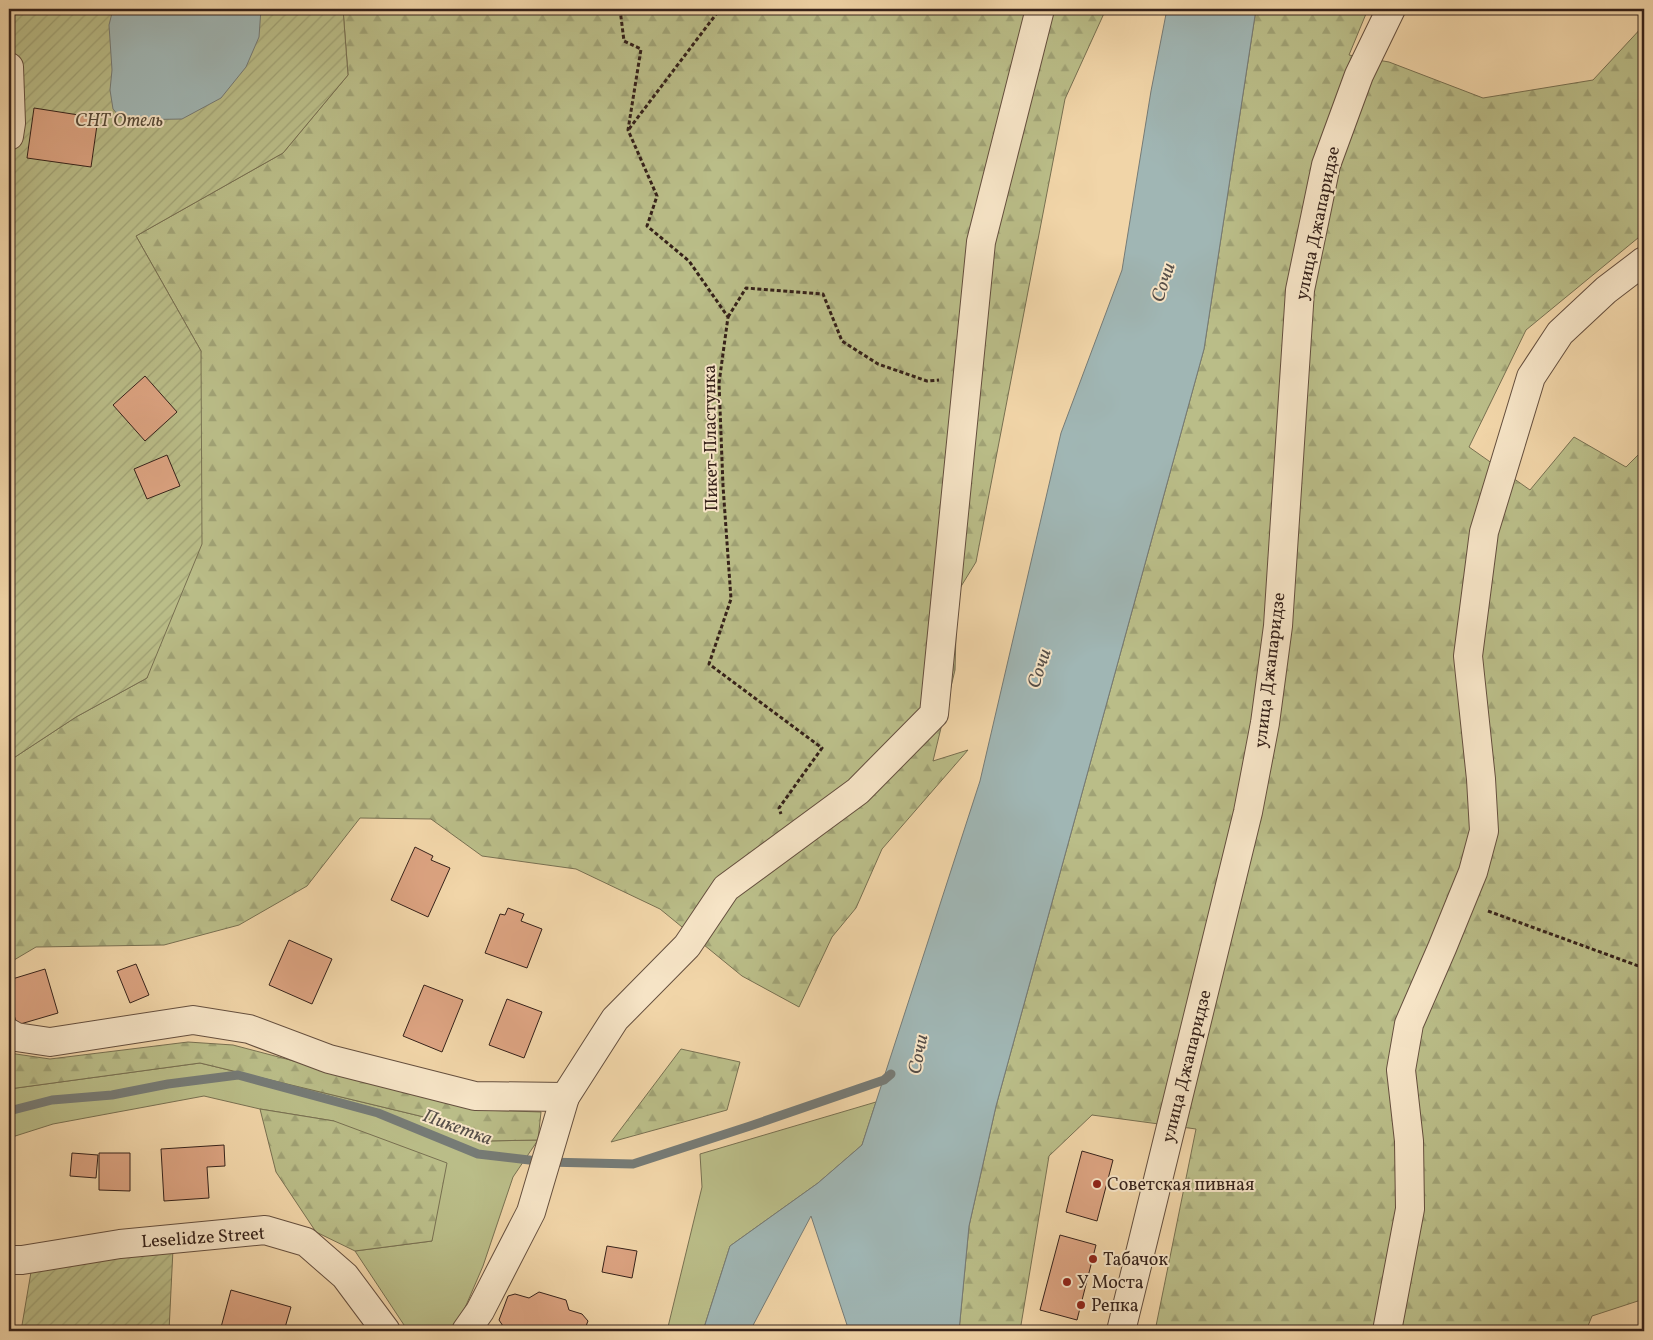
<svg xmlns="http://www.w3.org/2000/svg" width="1653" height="1340" font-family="Vollkorn,serif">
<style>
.grass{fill:#babd88;stroke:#787051}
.forest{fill:url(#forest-firs);stroke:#787051}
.garden{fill:url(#garden-furrows);stroke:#787051}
.water{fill:#a0b6b4;stroke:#767b76}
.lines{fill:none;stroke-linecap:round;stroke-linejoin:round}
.stream{stroke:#767b76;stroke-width:9}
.building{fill:#dca381;stroke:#36221a}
.minor-casing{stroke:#654f3e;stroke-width:30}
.tertiary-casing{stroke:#654f3e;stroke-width:30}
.path{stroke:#36221a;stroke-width:3;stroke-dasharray:4 2.5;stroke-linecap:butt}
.minor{stroke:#f6e4c6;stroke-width:28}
.tertiary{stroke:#f6e4c6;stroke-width:28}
.poi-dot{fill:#8f2418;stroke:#f6e4c6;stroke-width:2}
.labels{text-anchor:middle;stroke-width:4;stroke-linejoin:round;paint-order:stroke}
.park-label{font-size:18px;font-style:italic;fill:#574936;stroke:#f6e4c6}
.street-label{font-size:18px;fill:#36221a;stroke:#f6e4c6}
.poi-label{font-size:18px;fill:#36221a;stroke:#f6e4c6;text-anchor:start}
.water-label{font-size:19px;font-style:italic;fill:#564e48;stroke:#f6e4c6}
</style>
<defs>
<pattern id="forest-firs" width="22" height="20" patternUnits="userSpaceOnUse" patternTransform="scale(1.25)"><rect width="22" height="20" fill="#babd88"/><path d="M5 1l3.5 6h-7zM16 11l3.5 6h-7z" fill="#a0a275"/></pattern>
<pattern id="garden-furrows" width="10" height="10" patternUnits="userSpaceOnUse" patternTransform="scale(1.25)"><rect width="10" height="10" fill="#babd88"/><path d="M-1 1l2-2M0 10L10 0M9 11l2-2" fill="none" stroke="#a0a275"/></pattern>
</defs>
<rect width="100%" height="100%" fill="#f1d5a8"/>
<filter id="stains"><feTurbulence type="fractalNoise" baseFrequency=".004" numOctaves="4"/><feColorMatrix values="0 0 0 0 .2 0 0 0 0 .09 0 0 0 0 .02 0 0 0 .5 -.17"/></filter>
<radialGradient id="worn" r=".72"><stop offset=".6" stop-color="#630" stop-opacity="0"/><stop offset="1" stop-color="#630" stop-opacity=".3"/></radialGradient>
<!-- grass -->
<g class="grass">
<polygon points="200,1063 424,1117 485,1141 538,1140 513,1177 483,1266 455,1331 408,1331 355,1251 432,1241 334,1121 260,1109 204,1096 53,1124 9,1138 9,1089"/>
<polygon points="876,1102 862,1145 818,1183 730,1246 703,1331 667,1331 702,1187 700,1154"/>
</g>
<!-- forest -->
<g class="forest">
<polygon points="343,9 1106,9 1065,99 976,562 957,593 955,670 933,761 968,750 882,849 856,908 832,937 799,1007 742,976 660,909 576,869 482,856 431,819 360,818 307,886 239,925 164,945 36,947 9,963 9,761 76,717 147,678 201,351 136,236 283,153 348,75"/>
<polygon points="1256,9 1368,9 1349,55 1389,62 1483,98 1593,80 1644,25 1644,233 1526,330 1469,447 1530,490 1574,437 1626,467 1644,449 1644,1299 1592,1316 1586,1331 1155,1331 1196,1129 1092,1115 1049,1156 1020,1331 959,1331 969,1226 996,1106 1204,349"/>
<polygon points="188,1042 233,1045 480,1110 541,1112 538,1140 485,1141 424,1117 200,1063 9,1089 9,1053 50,1059"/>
<polygon points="681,1049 740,1062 727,1110 611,1142"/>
<polygon points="260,1109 334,1121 447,1163 432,1241 355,1251 316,1232 276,1172"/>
</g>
<!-- garden -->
<g class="garden">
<polygon points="9,9 343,9 348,75 283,153 136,236 201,351 202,544 147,678 76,717 9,761"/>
<polygon points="173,1249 169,1331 21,1331 31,1272"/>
</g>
<!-- water -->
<g class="water">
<polygon points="113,9 261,9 259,37 246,67 221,98 182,119 127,120 119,116 113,109 110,90 112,70 109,25"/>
<polygon points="1167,9 1256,9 1204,349 996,1106 969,1226 959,1331 849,1331 811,1216 750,1331 703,1331 730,1246 818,1183 862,1145 980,781 1061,433 1122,270 1151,91"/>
</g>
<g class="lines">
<!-- stream -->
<polyline class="stream" points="9,1111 52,1100 112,1095 168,1084 238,1075 378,1113 478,1154 546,1162 633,1164 750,1126 884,1080 891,1074"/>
</g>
<!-- building -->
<g class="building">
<polygon points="34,108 98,118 91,167 27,158"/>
<polygon points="145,376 177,412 145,441 113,405"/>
<polygon points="167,455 180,486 147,499 134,469"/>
<polygon points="415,847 433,856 431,860 450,868 428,917 391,900"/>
<polygon points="508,908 524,914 521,921 542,929 527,968 485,953 500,914 505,915"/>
<polygon points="289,940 332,959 312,1004 269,985"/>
<polygon points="136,964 149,995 130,1003 117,971"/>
<polygon points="45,969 58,1013 17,1025 9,998 9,980"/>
<polygon points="424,985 463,1000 442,1052 403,1036"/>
<polygon points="507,999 542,1012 524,1058 489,1045"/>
<polygon points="224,1145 225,1166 207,1167 209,1198 164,1201 161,1149"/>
<polygon points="1082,1151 1113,1160 1097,1221 1066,1212"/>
<polygon points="72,1153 98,1155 96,1178 70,1176"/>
<polygon points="99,1153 130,1153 130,1191 99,1190"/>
<polygon points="1060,1235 1096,1245 1077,1320 1040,1310"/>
<polygon points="607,1246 637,1251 632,1278 602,1272"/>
<polygon points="231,1290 291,1307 284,1331 220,1331"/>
<polygon points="539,1292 566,1300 569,1310 582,1314 588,1321 584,1331 517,1331 516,1330 503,1326 499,1320 508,1296 515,1294 529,1298"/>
</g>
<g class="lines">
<!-- minor casing -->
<g class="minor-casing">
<g id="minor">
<polyline points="9,67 11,123 9,136"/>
<polyline points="9,1033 16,1037 50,1042 193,1020 249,1029 329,1059 475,1096 565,1097"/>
<polyline points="9,1260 22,1260 120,1244 265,1230 306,1242 345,1276 386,1331"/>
<polyline points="466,1331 480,1311 531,1212 565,1097 615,1019 687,946 726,888 858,791 934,714 981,242 1040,9"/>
<polyline points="1387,1331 1410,1209 1409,1141 1401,1070 1409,1024 1442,948 1473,872 1484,831 1481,779 1468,656 1484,532 1531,377 1560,333 1606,290 1644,261"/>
</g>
</g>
<!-- tertiary casing -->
<g class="tertiary-casing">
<polyline id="tertiary" points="1121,1331 1248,812 1265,723 1278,626 1300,290 1326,165 1359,75 1391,9"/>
</g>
<!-- path -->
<g class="path">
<polyline points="620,9 624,41 641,49 628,130 657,196 647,226 689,261 728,317 719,383 723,486 731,599 709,664 822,748 779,808 781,814"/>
<polyline points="629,129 720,9"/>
<polyline points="728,317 746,288 823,294 842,341 878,364 927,381 939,380"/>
<polyline points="1488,911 1644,968"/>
</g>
<!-- minor -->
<use href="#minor" class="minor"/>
<!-- tertiary -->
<use href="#tertiary" class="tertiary"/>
</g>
<!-- markers -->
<g class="poi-dot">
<circle cx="1097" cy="1184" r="5"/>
<circle cx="1093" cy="1259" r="5"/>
<circle cx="1067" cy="1282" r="5"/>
<circle cx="1081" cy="1305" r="5"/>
</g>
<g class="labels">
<!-- park labels -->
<g class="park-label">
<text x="119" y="126">СНТ Отель</text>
</g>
<!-- street labels -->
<g class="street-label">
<text transform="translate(1317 223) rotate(-78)" y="6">улица Джапаридзе</text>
<text transform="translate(710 438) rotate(-91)" y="6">Пикет-Пластунка</text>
<text transform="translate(1269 670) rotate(-83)" y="6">улица Джапаридзе</text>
<text transform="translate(1186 1066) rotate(-76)" y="6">улица Джапаридзе</text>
<text transform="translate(203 1237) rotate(-4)" y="6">Leselidze Street</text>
</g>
<!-- poi labels -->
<g class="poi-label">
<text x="1107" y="1190">Советская пивная</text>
<text x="1103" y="1265">Табачок</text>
<text x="1077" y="1288">У Моста</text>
<text x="1091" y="1311">Репка</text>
</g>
<!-- water labels -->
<g class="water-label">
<text transform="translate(1162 282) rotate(-72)" y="7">Сочи</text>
<text transform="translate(1038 668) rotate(-72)" y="7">Сочи</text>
<text transform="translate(917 1054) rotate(-79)" y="7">Сочи</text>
<text transform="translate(458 1126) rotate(20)" y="7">Пикетка</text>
</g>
</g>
<!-- margin -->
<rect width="1653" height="1340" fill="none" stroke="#f1d5a8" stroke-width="30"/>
<rect x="10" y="10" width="1633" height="1320" fill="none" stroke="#36221a" stroke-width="2.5"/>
<rect x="15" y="15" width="1623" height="1310" fill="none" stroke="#36221a"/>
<rect width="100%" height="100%" filter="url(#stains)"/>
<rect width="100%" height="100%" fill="url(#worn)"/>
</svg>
